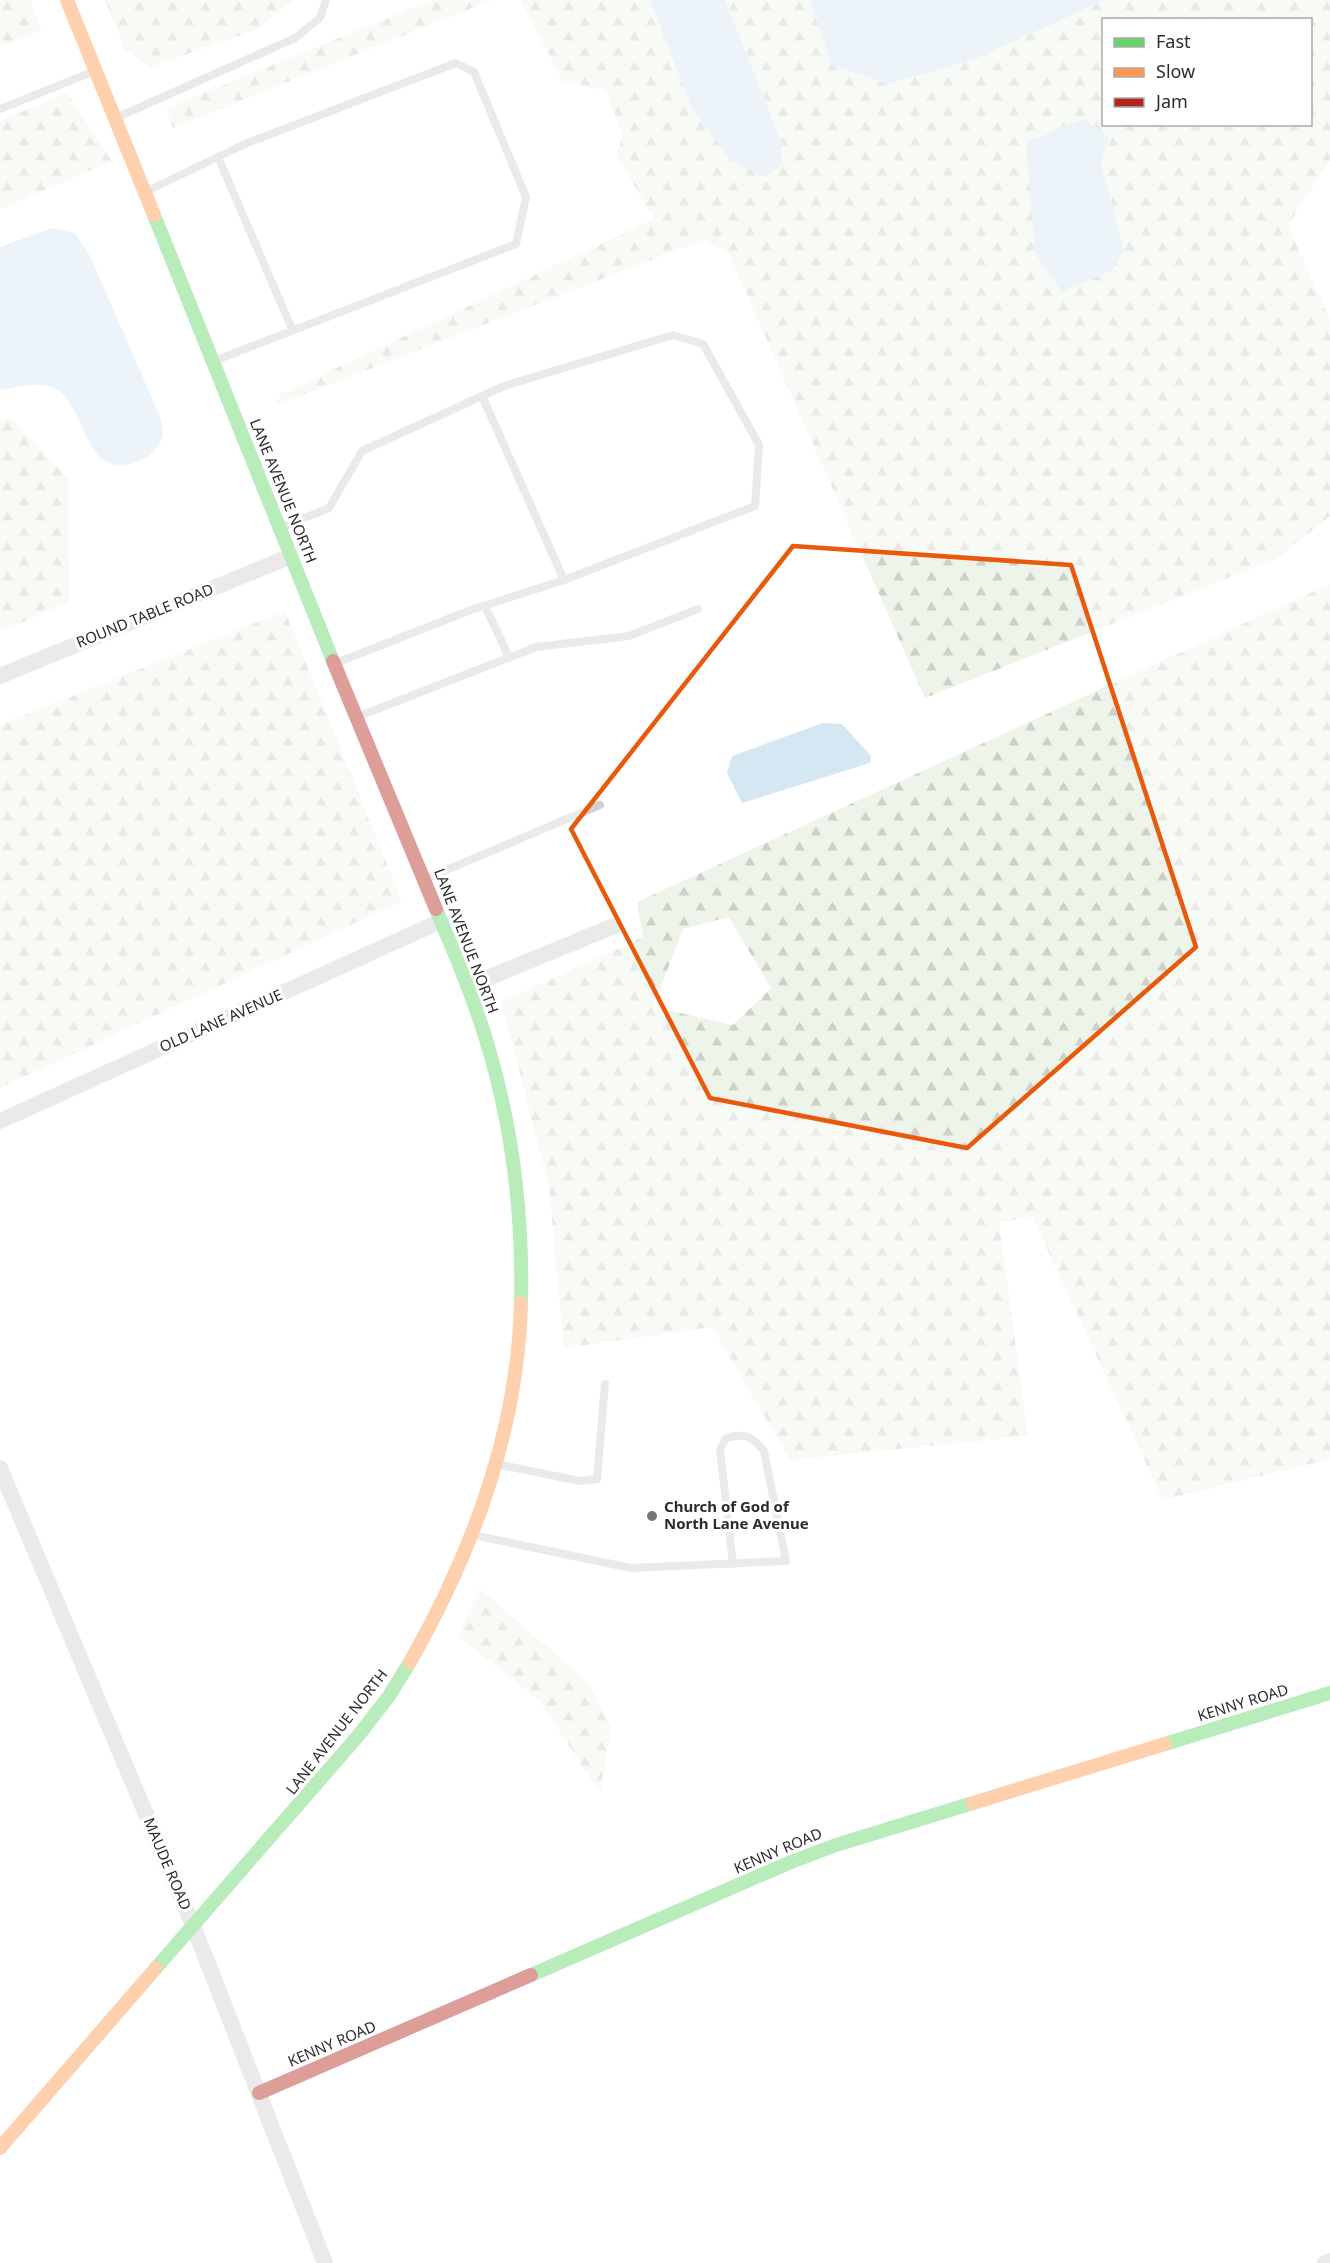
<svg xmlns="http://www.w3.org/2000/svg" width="1330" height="2263" font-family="'Noto Sans',sans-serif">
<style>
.forest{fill:url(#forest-firs);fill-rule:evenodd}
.water{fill:#d4e7f2}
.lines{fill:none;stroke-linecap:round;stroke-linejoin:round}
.lane{stroke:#d1d1d1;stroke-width:8}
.street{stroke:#d1d1d1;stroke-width:16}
.fast{stroke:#63d668;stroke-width:14}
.slow{stroke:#ff974d;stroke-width:14}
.jam{stroke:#b3261e;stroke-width:14}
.marked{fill:none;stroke:#e8590c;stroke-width:4.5;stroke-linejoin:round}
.poi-dot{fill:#767676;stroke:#fff;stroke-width:2}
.labels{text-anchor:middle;stroke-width:6;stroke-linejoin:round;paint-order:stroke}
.street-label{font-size:15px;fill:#2c2c2c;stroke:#fff}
.poi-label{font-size:15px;font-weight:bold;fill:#2c2c2c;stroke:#fff;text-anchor:start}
</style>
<defs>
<pattern id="forest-firs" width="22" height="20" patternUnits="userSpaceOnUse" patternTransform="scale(1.5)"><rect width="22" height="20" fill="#eff4ea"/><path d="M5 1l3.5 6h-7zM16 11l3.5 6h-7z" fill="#cdd1c9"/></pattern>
</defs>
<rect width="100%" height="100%" fill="#fff"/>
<!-- forest -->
<g class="forest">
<polygon points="0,0 30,0 42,30 0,47"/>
<polygon points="105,0 293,0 256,30 151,67 125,50"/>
<polygon points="433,0 492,0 173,128 166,108"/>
<path d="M520,0H650L692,109L782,143L725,0H810L832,65L888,84L973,60L1105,0H1330V160L1288,225L1330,320V516L1276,559L925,698L729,254L703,240L274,406L281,394L654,219L616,154L623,136L606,91L563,81ZM1104,20H1310V124H1104ZM1083,119L1109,137L1101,164Z"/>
<polygon points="67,93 112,161 0,209 0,121"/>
<polygon points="12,419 68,478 69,602 0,632 0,420"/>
<path d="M1330,584V1459L1163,1500L1032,1216L999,1223L1028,1436L790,1460L712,1327L564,1348L549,1187L502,1002L643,937L637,902ZM729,917L771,988L733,1025L653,1007L683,929Z"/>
<polygon points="285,611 402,901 0,1088 0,725"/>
<polygon points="480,1589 588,1682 611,1727 600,1793 538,1699 458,1636"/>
</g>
<!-- water -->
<g class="water">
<polygon points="650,0 725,0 782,143 781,165 764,177 731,161 692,109"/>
<polygon points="810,0 1105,0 973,60 888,84 832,65"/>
<polygon points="1083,119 1109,137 1101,164 1124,250 1112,270 1062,292 1035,253 1026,142"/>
<path d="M52,228L75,233L90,256L161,419C162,424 164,432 162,437C157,458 128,470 109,463C88,456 80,411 63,394C46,378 20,387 0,390V247Z"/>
<polygon points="823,723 842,724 871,756 870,763 742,803 727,773 732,756"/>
</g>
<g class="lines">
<!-- lane -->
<g class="lane">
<polyline points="0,109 92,72"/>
<polyline points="116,118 295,38 320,18 326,0"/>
<polyline points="218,157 292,329"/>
<polyline points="147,191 245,144 456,63 474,72 526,197 516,244 214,361"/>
<polyline points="282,527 329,508 362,451 504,386 673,335 703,344 759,445 755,506 564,580"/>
<polyline points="485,606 509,657"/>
<polyline points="336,663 471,610 564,580 482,396"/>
<polyline points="357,717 536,647 629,636 698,609"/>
<polyline points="425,879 600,805"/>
<polyline points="496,1464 580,1481 597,1479 605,1384"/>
<path d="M473,1535L631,1568L786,1561L764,1451C752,1436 745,1433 726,1438L720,1450L733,1564"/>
</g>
<!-- street -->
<g class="street">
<polyline points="0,676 291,556"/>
<polyline points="468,986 614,926"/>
<polyline points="0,1121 441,921"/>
<polyline points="0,1468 194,1928 325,2263"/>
<polyline points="1325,2263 1330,2261"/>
</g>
<!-- fast -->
<g class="fast">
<polyline points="154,215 333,661"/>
<path d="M436,909C455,954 474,999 488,1046C513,1130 523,1215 521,1303"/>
<polyline points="1165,1744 1330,1693"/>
<polyline points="156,1968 358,1736 389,1696 410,1662"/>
<polyline points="531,1975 791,1862 836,1845 973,1803"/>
</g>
<!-- slow -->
<g class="slow">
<polyline points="67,0 154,215"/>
<path d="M410,1662C472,1553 518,1430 521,1303"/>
<polyline points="973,1803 1165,1744"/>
<polyline points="0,2148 156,1968"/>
</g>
<!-- jam -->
<g class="jam">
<polyline points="333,661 436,909"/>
<polyline points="259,2093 531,1975"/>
</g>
</g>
<!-- marked area -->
<path d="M0 0H1330V2263H0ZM793,546L1071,565L1196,947L967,1148L710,1098L571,829Z" fill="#fff" fill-opacity=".55" fill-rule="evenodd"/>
<path class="marked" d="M793,546L1071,565L1196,947L967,1148L710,1098L571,829Z"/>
<!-- markers -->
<circle class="poi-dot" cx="652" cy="1516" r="6"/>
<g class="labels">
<!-- street labels -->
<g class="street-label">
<text transform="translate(283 491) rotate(68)" y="5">LANE AVENUE NORTH</text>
<text transform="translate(145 616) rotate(-22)" y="5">ROUND TABLE ROAD</text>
<text transform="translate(466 941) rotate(69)" y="5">LANE AVENUE NORTH</text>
<text transform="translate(221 1021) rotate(-24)" y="5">OLD LANE AVENUE</text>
<text transform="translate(1243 1703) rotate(-17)" y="5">KENNY ROAD</text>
<text transform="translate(337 1732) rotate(-52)" y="5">LANE AVENUE NORTH</text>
<text transform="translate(778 1851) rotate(-23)" y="5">KENNY ROAD</text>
<text transform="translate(167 1864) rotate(67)" y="5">MAUDE ROAD</text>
<text transform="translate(332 2044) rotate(-23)" y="5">KENNY ROAD</text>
</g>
<!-- poi labels -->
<g class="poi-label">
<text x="664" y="1512">Church of God of<tspan x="664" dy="17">North Lane Avenue</tspan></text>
</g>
</g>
<!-- legend -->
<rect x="1102" y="18" width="210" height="108" fill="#ffffff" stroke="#ababab" stroke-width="1.5"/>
<rect x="1114" y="38" width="30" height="9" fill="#63d668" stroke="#ababab" stroke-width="1.5"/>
<text x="1156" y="48" font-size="18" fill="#2c2c2c">Fast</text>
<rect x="1114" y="68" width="30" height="9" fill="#ff974d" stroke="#ababab" stroke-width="1.5"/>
<text x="1156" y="78" font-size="18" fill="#2c2c2c">Slow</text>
<rect x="1114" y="98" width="30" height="9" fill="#b3261e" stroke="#ababab" stroke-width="1.5"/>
<text x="1156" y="108" font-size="18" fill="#2c2c2c">Jam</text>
</svg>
